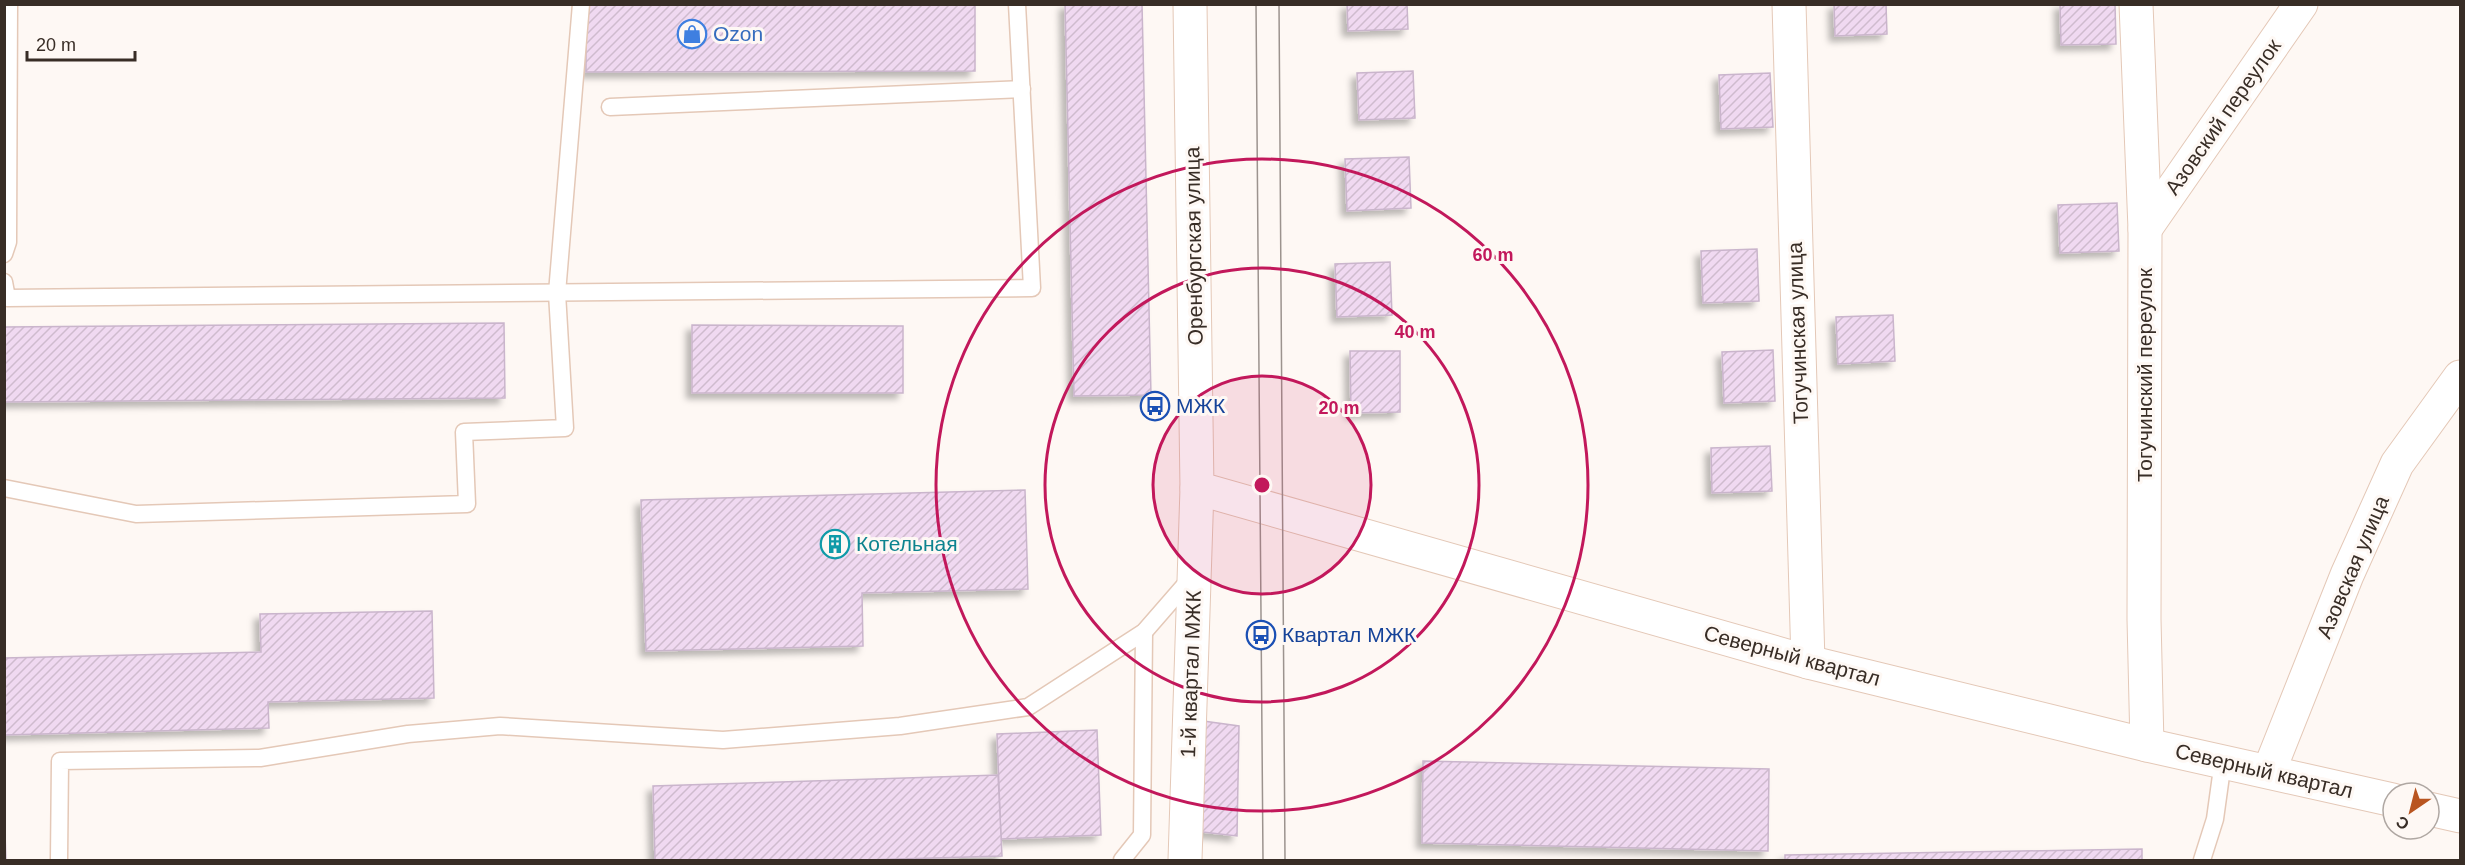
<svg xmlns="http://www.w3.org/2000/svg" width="2465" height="865" font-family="Helvetica,sans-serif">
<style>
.building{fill:url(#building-hatch);stroke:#cab5cc;stroke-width:1.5;filter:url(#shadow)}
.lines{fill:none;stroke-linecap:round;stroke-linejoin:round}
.lane-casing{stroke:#e4c8b7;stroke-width:19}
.street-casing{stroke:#e4c8b7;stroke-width:35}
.secondary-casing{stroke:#e4c8b7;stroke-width:35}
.lane{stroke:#fff;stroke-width:16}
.street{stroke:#fff;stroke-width:33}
.secondary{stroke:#fff;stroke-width:33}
.tram{stroke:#9c938e;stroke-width:1.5}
.ring{fill:none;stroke:#c2185b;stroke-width:3}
.labels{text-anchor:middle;stroke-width:6;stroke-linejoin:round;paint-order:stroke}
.shop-label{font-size:21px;fill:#366cbe;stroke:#fef8f4;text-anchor:start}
.street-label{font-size:21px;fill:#382d26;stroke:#fef8f4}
.transit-label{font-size:21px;fill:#164399;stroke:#fef8f4;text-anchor:start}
.culture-label{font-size:21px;fill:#0d838f;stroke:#fef8f4;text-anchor:start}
.centre{fill:#c2185b;stroke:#fef8f4;stroke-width:3}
.ring-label{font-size:18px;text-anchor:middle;font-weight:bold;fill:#c2185b;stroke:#fef8f4;stroke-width:6;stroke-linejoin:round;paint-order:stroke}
</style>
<defs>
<pattern id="building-hatch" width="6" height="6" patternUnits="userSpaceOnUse" patternTransform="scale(1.5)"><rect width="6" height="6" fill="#f0d9f1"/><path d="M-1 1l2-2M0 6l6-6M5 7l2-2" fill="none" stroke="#cfbbce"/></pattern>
<filter id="shadow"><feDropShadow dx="-5.5" dy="5.5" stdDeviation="3" flood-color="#0004"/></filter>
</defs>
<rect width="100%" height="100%" fill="#fef8f4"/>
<!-- building -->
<g class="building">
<polygon points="586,4 975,4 975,71 586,72"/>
<polygon points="1065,4 1142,4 1151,395 1074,396"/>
<polygon points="1347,4 1407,4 1408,29 1348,31"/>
<polygon points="1834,4 1886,4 1887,34 1835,36"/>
<polygon points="2060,4 2115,4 2116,44 2061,45"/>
<polygon points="1413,71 1415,118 1359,120 1357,73"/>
<polygon points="1770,73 1773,127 1721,129 1719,75"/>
<polygon points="1409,157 1411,208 1347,211 1345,159"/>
<polygon points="2117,203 2119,251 2060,253 2058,205"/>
<polygon points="1757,249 1759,301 1703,303 1701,251"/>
<polygon points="1390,262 1392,315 1337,317 1335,264"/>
<polygon points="1893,315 1895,361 1838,364 1836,317"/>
<polygon points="504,323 505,398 4,402 4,327"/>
<polygon points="692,325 903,326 903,393 692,393"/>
<polygon points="1773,350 1775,401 1724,403 1722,352"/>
<polygon points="1350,351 1400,351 1400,412 1351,413"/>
<polygon points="1770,446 1772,491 1712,493 1711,448"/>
<polygon points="1025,490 1028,589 862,593 863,646 646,651 641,500"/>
<polygon points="432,611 434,698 268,702 269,728 4,735 4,658 261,652 260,614"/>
<polygon points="1196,720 1239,726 1237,836 1194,831"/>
<polygon points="1097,730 1101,835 1001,839 997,734"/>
<polygon points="1423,761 1769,769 1768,851 1422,843"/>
<polygon points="998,775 1002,856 864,860 655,860 653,786"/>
<polygon points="4,804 6,860 4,860"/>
<polygon points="2142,849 2142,860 1785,860 1785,855"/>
</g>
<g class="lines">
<!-- lane casing -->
<g class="lane-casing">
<g id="lane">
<polyline points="610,107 1022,89"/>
<polyline points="4,254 8,242 9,4"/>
<polyline points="4,282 7,298 1032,288 1017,4"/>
<polyline points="4,488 136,514 467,504 464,432 565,428 557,293 581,4"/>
<polyline points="59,860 60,761 260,758 408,734 500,726 723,740 900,726 1028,707 1144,632 1191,578"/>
<polyline points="1122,860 1142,835 1144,632"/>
<polyline points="2202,860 2215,819 2223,761"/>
</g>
</g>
<!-- street casing -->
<g class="street-casing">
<g id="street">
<polyline points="1789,4 1808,662"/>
<polyline points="2136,4 2145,229 2144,619 2147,745"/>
<polyline points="2145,229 2301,4"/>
<polyline points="2269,771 2347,575 2397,464 2460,377"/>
<polyline points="1185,860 1197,488"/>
</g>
</g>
<!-- secondary casing -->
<g class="secondary-casing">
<g id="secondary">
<polyline points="1190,4 1197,488 1808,662 2147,745 2393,800"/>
<polyline points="2429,809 2460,816"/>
</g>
</g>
<!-- lane -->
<use href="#lane" class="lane"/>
<!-- street -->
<use href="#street" class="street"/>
<!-- secondary -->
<use href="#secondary" class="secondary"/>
<!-- tram -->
<g class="tram">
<polyline points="1256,4 1263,860"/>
<polyline points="1279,4 1285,860"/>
</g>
</g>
<!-- distance rings -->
<circle cx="1262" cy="485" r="109" fill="#c2185b" fill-opacity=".12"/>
<g class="ring">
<circle cx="1262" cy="485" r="109"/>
<circle cx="1262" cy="485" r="217"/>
<circle cx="1262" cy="485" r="326"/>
</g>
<!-- icons -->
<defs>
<g id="shop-ring" transform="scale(1.5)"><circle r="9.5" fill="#fef8f4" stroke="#3f7fe0" stroke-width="1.5"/><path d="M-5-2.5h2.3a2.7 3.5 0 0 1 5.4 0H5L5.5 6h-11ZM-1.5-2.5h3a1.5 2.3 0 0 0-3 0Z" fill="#3f7fe0"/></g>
<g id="bus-ring" transform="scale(1.5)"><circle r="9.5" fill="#fef8f4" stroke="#1a4fb4" stroke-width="1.5"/><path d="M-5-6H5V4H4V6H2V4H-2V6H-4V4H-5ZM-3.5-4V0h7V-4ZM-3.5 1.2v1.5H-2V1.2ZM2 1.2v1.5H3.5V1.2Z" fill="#1a4fb4"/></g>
<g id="building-ring" transform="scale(1.5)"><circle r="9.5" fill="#fef8f4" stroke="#0f9aa8" stroke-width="1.5"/><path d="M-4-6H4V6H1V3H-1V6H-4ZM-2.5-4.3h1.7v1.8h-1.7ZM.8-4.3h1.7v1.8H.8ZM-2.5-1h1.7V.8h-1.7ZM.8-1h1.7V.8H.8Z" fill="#0f9aa8"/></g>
</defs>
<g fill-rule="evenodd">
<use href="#shop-ring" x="692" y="34"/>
<use href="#bus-ring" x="1155" y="406"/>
<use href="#building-ring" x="835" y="544"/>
<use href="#bus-ring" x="1261" y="635"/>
</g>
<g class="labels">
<!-- shop labels -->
<g class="shop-label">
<text x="713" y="41">Ozon</text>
</g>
<!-- street labels -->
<g class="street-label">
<text transform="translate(2223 117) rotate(-55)" y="7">Азовский переулок</text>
<text transform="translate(1194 246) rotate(-91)" y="7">Оренбургская улица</text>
<text transform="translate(1798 333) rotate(-92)" y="7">Тогучинская улица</text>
<text transform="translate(2145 375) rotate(-90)" y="7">Тогучинский переулок</text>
<text transform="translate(2353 567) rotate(-67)" y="7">Азовская улица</text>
<text transform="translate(1792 656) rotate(15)" y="7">Северный квартал</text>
<text transform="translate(1191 674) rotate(-88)" y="7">1-й квартал МЖК</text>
<text transform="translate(2264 771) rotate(13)" y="7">Северный квартал</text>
</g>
<!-- transit labels -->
<g class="transit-label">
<text x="1176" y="413">МЖК</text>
<text x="1282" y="642">Квартал МЖК</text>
</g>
<!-- culture labels -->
<g class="culture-label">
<text x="856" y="551">Котельная</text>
</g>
</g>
<circle cx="1262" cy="485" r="9" class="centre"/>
<g class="ring-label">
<text x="1493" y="261">60 m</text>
<text x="1415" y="338">40 m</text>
<text x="1339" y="414">20 m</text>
</g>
<!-- border -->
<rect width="2465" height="865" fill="none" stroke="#382d26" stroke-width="12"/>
<!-- north arrow -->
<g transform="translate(2411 811) rotate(215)"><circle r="28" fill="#fef8f4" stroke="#afa7a2" stroke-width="1.5"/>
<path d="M0-4.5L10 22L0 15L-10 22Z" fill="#b95520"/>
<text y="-9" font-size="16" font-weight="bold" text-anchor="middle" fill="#382d26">С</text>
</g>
<!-- scale -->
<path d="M27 51v9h108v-9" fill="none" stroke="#382d26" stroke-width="3"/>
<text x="36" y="51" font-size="18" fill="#382d26" stroke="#fef8f4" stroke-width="4.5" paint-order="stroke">20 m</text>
</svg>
